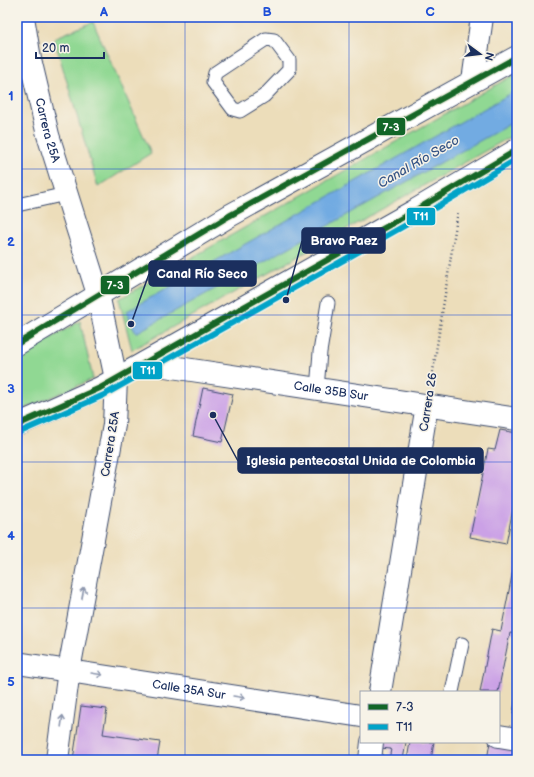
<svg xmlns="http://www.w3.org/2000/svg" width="534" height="777" font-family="'Balsamiq Sans',sans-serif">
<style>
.green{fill:#90d893;stroke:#568478}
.water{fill:#72abe2;stroke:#466da0}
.building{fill:#cba1e6}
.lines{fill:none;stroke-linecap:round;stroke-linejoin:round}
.lane-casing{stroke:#3a496c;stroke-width:15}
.street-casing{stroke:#3a496c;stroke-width:24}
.secondary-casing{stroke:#3a496c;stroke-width:24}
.path{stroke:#3a496c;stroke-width:2.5;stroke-dasharray:1 3;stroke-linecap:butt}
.lane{stroke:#fff;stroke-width:13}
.street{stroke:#fff;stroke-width:22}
.secondary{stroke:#fff;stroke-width:22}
.bus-1-casing{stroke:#f7f3e8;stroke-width:9}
.bus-2-casing{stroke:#f7f3e8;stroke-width:9}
.bus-1{stroke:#126628;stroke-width:6}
.bus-2{stroke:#01a3c8;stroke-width:6}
.oneway{stroke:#8d97ae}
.grid{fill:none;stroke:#1d4ed8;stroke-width:1;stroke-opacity:0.55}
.labels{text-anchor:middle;stroke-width:3;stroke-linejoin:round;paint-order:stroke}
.street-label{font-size:12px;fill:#1b2f5e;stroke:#f7f3e8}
.water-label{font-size:13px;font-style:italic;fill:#355486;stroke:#f7f3e8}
.leader{fill:none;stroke:#1b2f5e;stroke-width:1.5}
.callout-dot{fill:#1b2f5e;stroke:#f7f3e8;stroke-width:1.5}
.callout{fill:#1b2f5e;stroke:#1b2f5e;stroke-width:1.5}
.callout-label{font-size:13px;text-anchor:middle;font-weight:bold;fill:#fff}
.line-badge{stroke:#f7f3e8;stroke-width:1.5}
.badge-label{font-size:11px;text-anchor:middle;font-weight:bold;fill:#fff}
.neatline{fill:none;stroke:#1d4ed8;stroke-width:1.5}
.grid-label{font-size:13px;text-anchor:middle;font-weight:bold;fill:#1d4ed8}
</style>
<rect width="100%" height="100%" fill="#f7f3e8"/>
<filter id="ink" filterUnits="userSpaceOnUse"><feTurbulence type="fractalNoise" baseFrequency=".025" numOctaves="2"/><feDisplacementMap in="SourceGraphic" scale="8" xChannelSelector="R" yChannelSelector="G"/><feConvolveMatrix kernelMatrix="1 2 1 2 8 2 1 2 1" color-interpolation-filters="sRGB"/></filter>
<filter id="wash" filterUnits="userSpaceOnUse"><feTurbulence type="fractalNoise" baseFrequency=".012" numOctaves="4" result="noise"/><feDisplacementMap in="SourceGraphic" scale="16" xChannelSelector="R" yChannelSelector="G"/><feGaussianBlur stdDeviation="0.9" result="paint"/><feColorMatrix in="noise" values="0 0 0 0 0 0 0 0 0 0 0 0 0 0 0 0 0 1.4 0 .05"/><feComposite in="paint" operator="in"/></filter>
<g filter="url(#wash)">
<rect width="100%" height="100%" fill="#ecddba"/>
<!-- green -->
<g class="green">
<polygon points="93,22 151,153 98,187 54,38"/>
<polygon points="517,73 517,133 132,350 119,299"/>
<polygon points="80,321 93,379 17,412 17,358"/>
</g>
<!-- water -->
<polygon class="water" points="517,90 517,120 136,333 131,324 127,311"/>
<g id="blocks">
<!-- building -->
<g class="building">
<polygon points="203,388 233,394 222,442 193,436"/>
<polygon points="500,430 517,433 517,488 506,544 470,537 488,449 495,450"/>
<polygon points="516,555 517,634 510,633 498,692 480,692 492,629 501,631"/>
<polygon points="516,696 517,696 517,715 513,714"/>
<polygon points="81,706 107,709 103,734 160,742 157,760 73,760"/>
<polygon points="381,742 406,742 403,760 389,760 391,749 380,748"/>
<polygon points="410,742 434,742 431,760 407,760"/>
<polygon points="490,742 499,742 517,747 517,760 487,760"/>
</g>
</g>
</g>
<g filter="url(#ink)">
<use href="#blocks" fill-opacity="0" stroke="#3a496c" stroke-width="1"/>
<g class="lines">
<!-- lane casing -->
<g class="lane-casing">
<g id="lane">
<polygon points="266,39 274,40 289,60 289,70 264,96 240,111 233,109 213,82 215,73"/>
<polyline points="17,205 66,194"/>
<polyline points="317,389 320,352 328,303"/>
<polyline points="452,692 462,644"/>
</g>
</g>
<!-- street casing -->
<g class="street-casing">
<g id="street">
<path id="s1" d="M23,17L30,59L48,135L98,294L116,379L114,425L69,670L57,760"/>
<polyline points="473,81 482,17"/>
<path id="s2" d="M145,363L517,419"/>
<polyline points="380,692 427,405"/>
<polyline points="370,760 372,742"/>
</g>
</g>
<!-- secondary casing -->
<g class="secondary-casing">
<g id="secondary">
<polyline points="17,344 229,216 517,57"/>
<polyline points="17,425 100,388 416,210 517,150"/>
<path id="s3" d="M17,663L361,716"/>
<polyline points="499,736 517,739"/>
</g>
</g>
<!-- path -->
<polyline class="path" points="431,384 458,211"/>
<!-- lane -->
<use href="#lane" class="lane"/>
<!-- street -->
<use href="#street" class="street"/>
<!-- secondary -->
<use href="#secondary" class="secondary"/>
<!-- bus-1 casing -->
<g class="bus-1-casing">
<g id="bus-1">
<polyline points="17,344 229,216 517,57"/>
<polyline points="17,425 100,388 416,210 517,150"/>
</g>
</g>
<!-- bus-2 casing -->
<g class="bus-2-casing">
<polyline id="bus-2" points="20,432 104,395 420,217 517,159"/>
</g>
<!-- bus-1 -->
<use href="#bus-1" class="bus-1"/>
<!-- bus-2 -->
<use href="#bus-2" class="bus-2"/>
</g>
<!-- one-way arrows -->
<defs><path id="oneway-shaft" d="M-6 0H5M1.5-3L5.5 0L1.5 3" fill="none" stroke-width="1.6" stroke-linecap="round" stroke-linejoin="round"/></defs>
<g class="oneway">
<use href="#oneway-shaft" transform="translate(83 593) rotate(-79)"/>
<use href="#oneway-shaft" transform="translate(97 674) rotate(9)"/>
<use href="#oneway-shaft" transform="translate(239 697) rotate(9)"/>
<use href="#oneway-shaft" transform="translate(62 721) rotate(-82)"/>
</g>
</g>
<!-- grid -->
<path class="grid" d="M185,17V760M349,17V760M17,169H517M17,315H517M17,462H517M17,608H517"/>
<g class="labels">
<!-- street labels -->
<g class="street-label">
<text dy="4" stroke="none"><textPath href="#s1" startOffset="116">Carrera 25A</textPath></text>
<text dy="4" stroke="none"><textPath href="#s2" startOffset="188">Calle 35B Sur</textPath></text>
<text transform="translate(428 402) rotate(-81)" y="4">Carrera 26</text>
<text transform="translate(110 444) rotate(-81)" y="4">Carrera 25A</text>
<text dy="4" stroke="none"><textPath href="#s3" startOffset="174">Calle 35A Sur</textPath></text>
</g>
<!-- water labels -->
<g class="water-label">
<text transform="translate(418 161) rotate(-30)" y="5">Canal Río Seco</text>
</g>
</g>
<!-- callouts -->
<path class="leader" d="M286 300L302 241M131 324L149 274M213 415L238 461"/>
<g class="callout-dot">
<circle cx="286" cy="300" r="4"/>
<circle cx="131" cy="324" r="4"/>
<circle cx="213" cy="415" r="4"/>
</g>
<g class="callout">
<rect x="302" y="228" width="83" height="25" rx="4"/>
<rect x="149" y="261" width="107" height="25" rx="4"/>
<rect x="238" y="448" width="245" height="25" rx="4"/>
</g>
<g class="callout-label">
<text x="344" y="245">Bravo Paez</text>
<text x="202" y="278">Canal Río Seco</text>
<text x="361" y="465">Iglesia pentecostal Unida de Colombia</text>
</g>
<g class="line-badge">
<rect x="376" y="117" width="30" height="19" rx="4" fill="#126628"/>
<rect x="406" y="207" width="30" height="19" rx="4" fill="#01a3c8"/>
<rect x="100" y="275" width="30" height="20" rx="4" fill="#126628"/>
<rect x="132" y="361" width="31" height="19" rx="4" fill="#01a3c8"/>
</g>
<g class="badge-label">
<text x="391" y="131">7-3</text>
<text x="421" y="220">T11</text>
<text x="115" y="289">7-3</text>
<text x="148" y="374">T11</text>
</g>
<!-- margin -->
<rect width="534" height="777" fill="none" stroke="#f7f3e8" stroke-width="44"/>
<!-- legend -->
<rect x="360" y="691" width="140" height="52" fill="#f7f3e8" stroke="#9fa5b1"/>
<rect x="368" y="704" width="20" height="6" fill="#126628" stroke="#9fa5b1"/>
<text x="396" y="711" font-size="12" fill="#1b2f5e">7-3</text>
<rect x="368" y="724" width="20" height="6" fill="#01a3c8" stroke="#9fa5b1"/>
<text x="396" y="731" font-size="12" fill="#1b2f5e">T11</text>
<!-- north arrow -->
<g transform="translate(480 54) rotate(105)" stroke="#f7f3e8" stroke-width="3" paint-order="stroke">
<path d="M0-3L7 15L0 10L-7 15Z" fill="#1b2f5e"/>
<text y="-6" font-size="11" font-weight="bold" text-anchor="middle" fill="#1b2f5e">N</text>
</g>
<!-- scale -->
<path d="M36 52v6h68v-6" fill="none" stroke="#1b2f5e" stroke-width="2"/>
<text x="42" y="52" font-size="12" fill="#1b2f5e" stroke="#f7f3e8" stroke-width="3" paint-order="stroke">20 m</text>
<rect x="22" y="22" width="490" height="733" class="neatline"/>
<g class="grid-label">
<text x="104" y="16">A</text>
<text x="267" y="16">B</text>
<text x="430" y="16">C</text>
<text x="11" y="100">1</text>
<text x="11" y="246">2</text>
<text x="11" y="393">3</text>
<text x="11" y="540">4</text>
<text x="11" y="686">5</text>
</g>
</svg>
